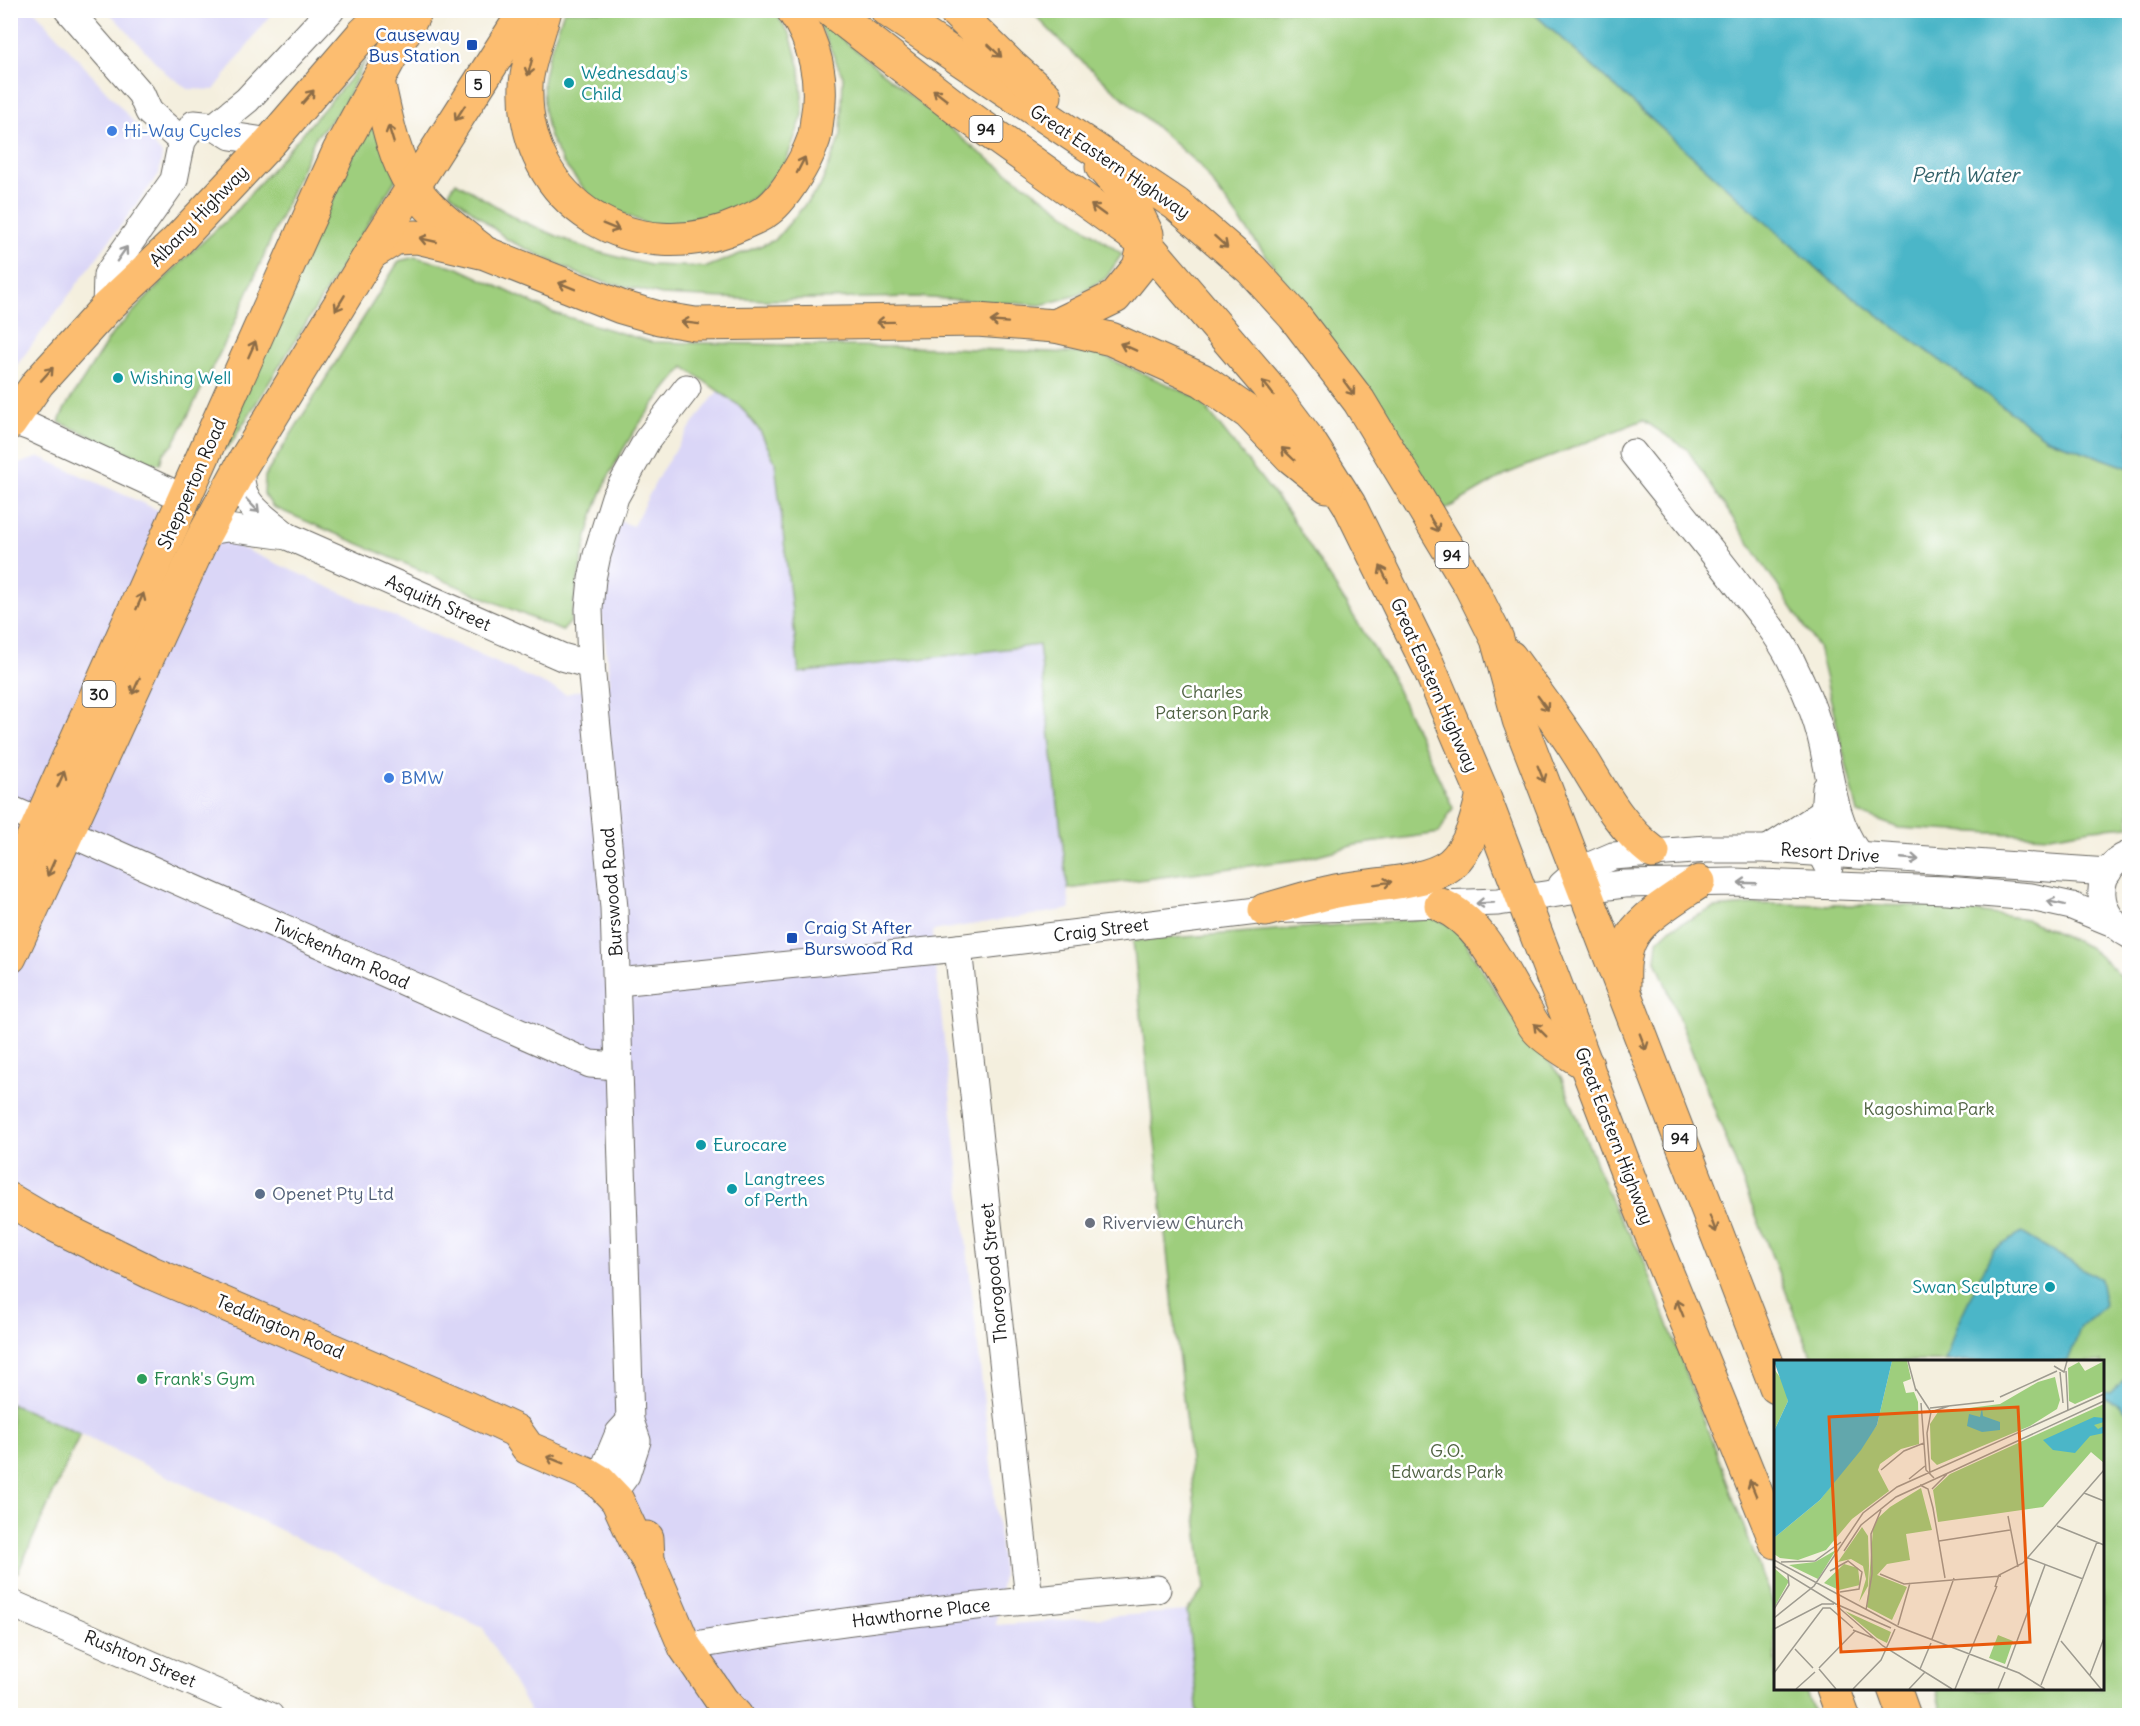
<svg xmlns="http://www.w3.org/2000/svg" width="2140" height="1726" font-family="Delius,sans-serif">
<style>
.built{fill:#dad6f7}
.green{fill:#9ece7d;stroke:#5d754c;stroke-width:1.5}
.water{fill:#4bb6c8;stroke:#346972;stroke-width:1.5}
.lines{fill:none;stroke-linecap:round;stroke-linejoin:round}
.minor-casing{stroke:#686660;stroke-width:29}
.major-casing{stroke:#686660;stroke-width:35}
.highway-casing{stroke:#686660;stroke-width:35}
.minor{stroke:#fff;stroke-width:27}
.major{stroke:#fcbd6f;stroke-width:33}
.highway{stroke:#fcbd6f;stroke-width:33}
.oneway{stroke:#8c6c46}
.oneway2{stroke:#999}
.transit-dot{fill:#1a4fb4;stroke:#fff;stroke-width:2}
.culture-dot{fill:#0f9aa8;stroke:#fff;stroke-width:2}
.shop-dot{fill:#3f7fe0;stroke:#fff;stroke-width:2}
.service-dot{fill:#5c6f8a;stroke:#fff;stroke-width:2}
.worship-dot{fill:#6b7280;stroke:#fff;stroke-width:2}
.leisure-dot{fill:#2e9e5b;stroke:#fff;stroke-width:2}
.labels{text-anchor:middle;stroke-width:5;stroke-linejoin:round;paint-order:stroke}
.shield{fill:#fff;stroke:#606060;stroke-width:1.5}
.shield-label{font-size:16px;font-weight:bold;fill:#1c1c1c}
.transit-label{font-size:18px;fill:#164399;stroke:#fff;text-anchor:end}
.culture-label{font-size:18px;fill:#0d838f;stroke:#fff;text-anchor:start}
.shop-label{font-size:18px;fill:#366cbe;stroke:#fff;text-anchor:start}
.street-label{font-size:18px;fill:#1c1c1c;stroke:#fff}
.park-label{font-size:18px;fill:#506343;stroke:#fff}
.service-label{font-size:18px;fill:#4e5e75;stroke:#fff;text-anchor:start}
.worship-label{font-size:18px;fill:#5b616d;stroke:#fff;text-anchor:start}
.leisure-label{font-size:18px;fill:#27864d;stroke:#fff;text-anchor:start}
.water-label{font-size:20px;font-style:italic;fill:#316169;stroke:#fff}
.inset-road{fill:none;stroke:#9e9b90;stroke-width:1.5}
.view{fill:#e8590c;fill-opacity:0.15;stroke:#e8590c;stroke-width:3}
.inset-edge{fill:none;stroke:#1c1c1c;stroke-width:3}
</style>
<rect width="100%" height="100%" fill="#fff"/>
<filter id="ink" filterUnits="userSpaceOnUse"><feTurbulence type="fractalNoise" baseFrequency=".0167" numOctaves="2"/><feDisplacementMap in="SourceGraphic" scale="12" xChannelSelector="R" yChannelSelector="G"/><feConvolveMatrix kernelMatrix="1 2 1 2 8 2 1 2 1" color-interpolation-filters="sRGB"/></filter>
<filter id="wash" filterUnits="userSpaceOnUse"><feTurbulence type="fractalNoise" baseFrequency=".008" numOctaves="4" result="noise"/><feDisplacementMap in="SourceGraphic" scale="24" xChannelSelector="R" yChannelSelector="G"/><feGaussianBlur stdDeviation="1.35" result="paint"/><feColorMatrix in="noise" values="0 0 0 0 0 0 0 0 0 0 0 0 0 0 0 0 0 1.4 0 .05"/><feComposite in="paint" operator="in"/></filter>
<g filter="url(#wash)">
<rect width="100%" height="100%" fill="#f4efde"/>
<!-- built -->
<g class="built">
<polygon points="11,11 35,11 162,154 159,174 11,373"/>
<polygon points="108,11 273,11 214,90 188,89 166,73"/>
<polygon points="718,391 741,407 760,431 775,462 799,673 1039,645 1070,909 932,931 1003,1574 996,1625 1187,1611 1198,1715 532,1715 483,1628 80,1434 11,1404 10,474 18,464 40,457 566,694 610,683 599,589 619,521 633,526 662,470 694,422"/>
</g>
<!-- green -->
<g class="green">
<polygon points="564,11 774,11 790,34 800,68 803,115 785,164 755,197 715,221 649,225 595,202 563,163 549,135 544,110 543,82 548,57"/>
<polygon points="1031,11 1531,11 1829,279 2046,438 2129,468 2129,826 2092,829 2050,836 1899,828 1858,813 1818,647 1687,449 1643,420 1506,474 1443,511 1378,408 1200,166 1068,49"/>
<polygon points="816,17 976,150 1122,254 1106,278 1078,295 1041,305 915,297 765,300 662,295 585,277 508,240 449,192 456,182 519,220 590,250 650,265 707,267 775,240 820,187 841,135 843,77"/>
<polygon points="366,60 342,108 315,138 231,331 173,445 163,453 160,464 151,463 59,422 65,408 112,334 183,260 233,214"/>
<polygon points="368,121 391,156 396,179 232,442 225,449 222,443"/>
<path d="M415,257L456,267L554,313L651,342L950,348L1099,354L1198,398L1290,515L1390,674L1453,808L1439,833L1355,845L1303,859L1068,889L1039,645L799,673L775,462L760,431L741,407L684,367C645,412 612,458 593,515C582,550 577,588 570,623L562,631L273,507L264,494L265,476L399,261Z"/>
<polygon points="1759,904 1934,906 2026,919 2089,947 2114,969 2129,989 2129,1715 1942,1715 1936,1689 2102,1688 2102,1362 1813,1361 1656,960 1658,940 1671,928 1714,908"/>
<polygon points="1432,918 1455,926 1502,1002 1561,1077 1614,1208 1642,1255 1775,1610 1776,1688 1805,1689 1815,1715 1198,1715 1187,1611 1204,1589 1133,941"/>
<polygon points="11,1404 80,1434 18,1572 10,1569"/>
</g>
<!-- water -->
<g class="water">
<polygon points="1531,11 2129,11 2129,468 2046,438 1829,279"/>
<polygon points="2022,1233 2100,1279 2105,1306 2081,1327 2068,1361 1945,1361 1956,1327 1993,1250"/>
<polygon points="2129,1376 2129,1414 2118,1404 2102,1397 2103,1392 2111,1393"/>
</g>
</g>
<g filter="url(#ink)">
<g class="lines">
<!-- minor casing -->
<g class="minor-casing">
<g id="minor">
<polyline points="68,10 141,94 149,112 182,141"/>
<polyline points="215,126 247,100 331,10"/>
<polyline points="106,308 107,275 174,180 182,141 194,124 215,126 231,136 270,142"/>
<polyline points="10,420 30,427 186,499"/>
<path d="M1633,453C1670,500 1708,545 1744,593C1763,617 1783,641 1795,669C1808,695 1820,726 1825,755C1832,789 1837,825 1858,854"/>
<path d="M242,465C235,502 262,515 287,536L562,657L591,665"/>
<polyline points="203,537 215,530 227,528 287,536"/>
<polyline points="1826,788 1821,852 1829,867"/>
<polyline points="10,809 42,823"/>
<polyline points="67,832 590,1064 618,1066"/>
<polyline points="1768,849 1823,813"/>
<path d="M2130,854C2090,870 2095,917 2130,935"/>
<polyline points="1562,885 1578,871 1613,856 1707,849 1768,849 2108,872"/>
<polyline points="1569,887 1585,889 1624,884 1734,882 1946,890 2031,897 2072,906 2111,922"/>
<polyline points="958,948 1029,1599"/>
<polyline points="618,982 958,948 1265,910 1498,902 1585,889"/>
<polyline points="599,1481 619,1433 630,1421"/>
<polyline points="612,1494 626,1475 637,1441 630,1421 614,908 591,665 589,609 592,579 597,555 615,497 647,440 687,388"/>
<polyline points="10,1603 270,1716"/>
<path d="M685,1647C841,1619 999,1602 1157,1589"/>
</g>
</g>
<!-- major casing -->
<g class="major-casing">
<g id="major">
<polyline points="10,423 38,383 106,308 176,242 270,142 363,34 388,10"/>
<polyline points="10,1200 44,1220 152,1273 467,1408 516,1431 528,1448 586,1473 599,1481 617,1500 636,1541 648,1560"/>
<polyline points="647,1538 648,1560 685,1647 722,1701 736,1716"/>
</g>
</g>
<!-- highway casing -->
<g class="highway-casing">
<g id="highway">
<path d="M545,10C540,30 526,67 526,86C522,204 636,272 741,224C749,220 758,217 765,212C783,201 806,161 813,141C816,134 816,126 817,119C824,82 815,41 793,10"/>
<polyline points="830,10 959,110 1146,244 1266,384 1309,441 1349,504 1428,665 1483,794 1639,1204 1776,1542"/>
<polyline points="887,10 1176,204 1251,269 1294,316 1359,401 1471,587 1497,639 1519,720 1776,1387"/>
<polyline points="954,10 1009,64 1045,96"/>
<path d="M378,81C386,116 392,154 412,185C429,211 455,229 479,248"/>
<polyline points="371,253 396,238 417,237 485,253 621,307 659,318 695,324 977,320 1055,326 1111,339 1202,380 1249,413 1291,457 1327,486"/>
<polyline points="1055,326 1115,297 1139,267 1147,234 1130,199 1102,167"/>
<path d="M1510,657C1531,686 1553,715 1573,745C1598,783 1616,824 1653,852"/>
<polyline points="10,889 339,151 416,10"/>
<path d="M1441,905C1485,925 1501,973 1526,1011C1529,1017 1533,1025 1538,1030C1549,1042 1573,1055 1587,1065"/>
<path d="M1265,910C1288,904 1312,896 1336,891C1367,884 1427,884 1451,864C1471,846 1477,819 1483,794"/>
<polyline points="10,957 203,537 242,465 371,253 526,10"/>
<path d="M1624,985C1623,968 1624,949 1633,935C1644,916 1680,895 1699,882"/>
<polyline points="1833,1688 1843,1716"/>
<polyline points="1894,1688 1904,1716"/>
</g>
</g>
<!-- minor -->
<use href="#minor" class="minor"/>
<!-- major -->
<use href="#major" class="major"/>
<!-- highway -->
<use href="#highway" class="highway"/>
</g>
<!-- one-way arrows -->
<defs><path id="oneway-shaft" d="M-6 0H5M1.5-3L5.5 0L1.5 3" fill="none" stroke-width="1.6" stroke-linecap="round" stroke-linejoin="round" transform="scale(1.5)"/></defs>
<g class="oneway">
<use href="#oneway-shaft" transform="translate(995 51) rotate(43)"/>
<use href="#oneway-shaft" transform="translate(530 67) rotate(105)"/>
<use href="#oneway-shaft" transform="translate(940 95) rotate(-142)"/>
<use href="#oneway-shaft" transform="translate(308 97) rotate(-49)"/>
<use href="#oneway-shaft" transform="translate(460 113) rotate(123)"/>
<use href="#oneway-shaft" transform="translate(391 134) rotate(-107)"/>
<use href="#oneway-shaft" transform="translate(801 165) rotate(-63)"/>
<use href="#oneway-shaft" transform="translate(1098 210) rotate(-144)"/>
<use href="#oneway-shaft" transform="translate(611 227) rotate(22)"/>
<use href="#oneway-shaft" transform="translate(428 240) rotate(-167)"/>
<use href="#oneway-shaft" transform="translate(1221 242) rotate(42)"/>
<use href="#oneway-shaft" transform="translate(567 286) rotate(-158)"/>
<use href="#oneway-shaft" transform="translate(340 303) rotate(121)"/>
<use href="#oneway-shaft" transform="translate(885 322) rotate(179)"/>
<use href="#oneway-shaft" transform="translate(999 322) rotate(-176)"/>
<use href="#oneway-shaft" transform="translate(690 323) rotate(-173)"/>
<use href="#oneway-shaft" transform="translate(1128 347) rotate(-156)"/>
<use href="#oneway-shaft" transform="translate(252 349) rotate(-66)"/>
<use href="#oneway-shaft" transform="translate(47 374) rotate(-48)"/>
<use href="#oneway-shaft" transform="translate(1268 388) rotate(-128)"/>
<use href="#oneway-shaft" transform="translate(1349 388) rotate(54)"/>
<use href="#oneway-shaft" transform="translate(1288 454) rotate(-136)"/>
<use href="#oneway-shaft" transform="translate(1434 524) rotate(59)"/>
<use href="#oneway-shaft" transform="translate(1384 574) rotate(-116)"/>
<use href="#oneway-shaft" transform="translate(140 601) rotate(-66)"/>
<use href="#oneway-shaft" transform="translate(136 686) rotate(114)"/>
<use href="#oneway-shaft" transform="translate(1543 703) rotate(54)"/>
<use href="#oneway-shaft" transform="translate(1541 774) rotate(68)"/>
<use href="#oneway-shaft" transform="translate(61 779) rotate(-66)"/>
<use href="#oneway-shaft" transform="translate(51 868) rotate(114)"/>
<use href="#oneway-shaft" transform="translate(1383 883) rotate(-9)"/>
<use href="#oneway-shaft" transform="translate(1540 1030) rotate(-135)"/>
<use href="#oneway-shaft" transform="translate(1643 1042) rotate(69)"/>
<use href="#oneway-shaft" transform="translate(1713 1224) rotate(69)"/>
<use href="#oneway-shaft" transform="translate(1680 1308) rotate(-112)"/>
<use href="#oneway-shaft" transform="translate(555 1460) rotate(-158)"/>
<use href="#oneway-shaft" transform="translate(1753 1488) rotate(-112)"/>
</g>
<g class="oneway2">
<use href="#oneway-shaft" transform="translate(122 254) rotate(-55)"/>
<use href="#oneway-shaft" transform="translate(253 506) rotate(46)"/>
<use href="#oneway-shaft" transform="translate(1910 859) rotate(5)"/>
<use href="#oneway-shaft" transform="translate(1747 883) rotate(-178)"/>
<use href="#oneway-shaft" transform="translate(1485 903) rotate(177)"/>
<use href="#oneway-shaft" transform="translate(2056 903) rotate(-168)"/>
</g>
</g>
<!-- markers -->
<g class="transit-dot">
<rect x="466" y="39" width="12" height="12" rx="3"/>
<rect x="786" y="932" width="12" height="12" rx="3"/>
</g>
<g class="culture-dot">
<circle cx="569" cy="83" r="6"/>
<circle cx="118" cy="378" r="6"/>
<circle cx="701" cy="1145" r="6"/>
<circle cx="732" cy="1189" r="6"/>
<circle cx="2050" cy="1287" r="6"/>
</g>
<g class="shop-dot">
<circle cx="112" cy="131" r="6"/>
<circle cx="389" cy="778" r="6"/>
</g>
<circle class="service-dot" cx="260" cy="1194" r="6"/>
<circle class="worship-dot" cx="1090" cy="1223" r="6"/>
<circle class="leisure-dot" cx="142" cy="1379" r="6"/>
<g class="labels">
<!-- shield labels -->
<g class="shield">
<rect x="466" y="71" width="24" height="26" rx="4.5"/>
<rect x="969.5" y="116" width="33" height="26" rx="4.5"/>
<rect x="1435.5" y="542" width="33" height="26" rx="4.5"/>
<rect x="82.5" y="681" width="33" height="26" rx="4.5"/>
<rect x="1663.5" y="1125" width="33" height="26" rx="4.5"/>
</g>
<g class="shield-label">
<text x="478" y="90">5</text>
<text x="986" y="135">94</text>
<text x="1452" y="561">94</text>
<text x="99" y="700">30</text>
<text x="1680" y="1144">94</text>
</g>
<!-- transit labels -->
<g class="transit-label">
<text x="460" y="41">Causeway<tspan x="460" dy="21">Bus Station</tspan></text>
<text x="804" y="934" text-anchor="start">Craig St After<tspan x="804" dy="21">Burswood Rd</tspan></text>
</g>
<!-- culture labels -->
<g class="culture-label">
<text x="581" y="79">Wednesday's<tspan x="581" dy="21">Child</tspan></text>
<text x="130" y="384">Wishing Well</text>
<text x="713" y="1151">Eurocare</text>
<text x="744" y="1185">Langtrees<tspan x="744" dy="21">of Perth</tspan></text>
<text x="2038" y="1293" text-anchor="end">Swan Sculpture</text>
</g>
<!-- shop labels -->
<g class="shop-label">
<text x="124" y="137">Hi-Way Cycles</text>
<text x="401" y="784">BMW</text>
</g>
<!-- street labels -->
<g class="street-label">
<text transform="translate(1110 162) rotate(34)" y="6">Great Eastern Highway</text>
<text transform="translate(199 216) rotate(-46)" y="6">Albany Highway</text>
<text transform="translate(192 484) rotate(-66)" y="6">Shepperton Road</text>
<text transform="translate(438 603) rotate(24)" y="6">Asquith Street</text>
<text transform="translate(1434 685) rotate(66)" y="6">Great Eastern Highway</text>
<text transform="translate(1830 853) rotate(4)" y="6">Resort Drive</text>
<text transform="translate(612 892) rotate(-94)" y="6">Burswood Road</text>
<text transform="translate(1101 930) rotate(-7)" y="6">Craig Street</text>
<text transform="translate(341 954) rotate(24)" y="6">Twickenham Road</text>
<text transform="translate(1614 1136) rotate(69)" y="6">Great Eastern Highway</text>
<text transform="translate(994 1273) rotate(-96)" y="6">Thorogood Street</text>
<text transform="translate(280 1327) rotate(23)" y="6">Teddington Road</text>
<text transform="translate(921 1613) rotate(-7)" y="6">Hawthorne Place</text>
<text transform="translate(140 1659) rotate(23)" y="6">Rushton Street</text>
</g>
<!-- park labels -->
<g class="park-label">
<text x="1212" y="698">Charles<tspan x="1212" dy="21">Paterson Park</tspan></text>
<text x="1929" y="1115">Kagoshima Park</text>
<text x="1447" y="1457">G.O.<tspan x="1447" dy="21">Edwards Park</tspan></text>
</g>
<!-- service labels -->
<g class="service-label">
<text x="272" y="1200">Openet Pty Ltd</text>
</g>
<!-- worship labels -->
<g class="worship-label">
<text x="1102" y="1229">Riverview Church</text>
</g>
<!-- leisure labels -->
<g class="leisure-label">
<text x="154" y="1385">Frank's Gym</text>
</g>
<!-- water labels -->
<g class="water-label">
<text x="1965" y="182">Perth Water</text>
</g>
</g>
<!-- overview -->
<g transform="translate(1774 1360)">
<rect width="330" height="330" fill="#f4efde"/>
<path d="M118,1H133L137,19L129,22L132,33L140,32L144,42L145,84L127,89L106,104L104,110L115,131L78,159L52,190L24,200L6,198L0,194V178L46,140L103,65ZM330,1V31L301,44L295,41L294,8L305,2L311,11ZM0,9L11,24L14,41L0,71ZM281,17L286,40L283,49L256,66L163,105L157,99L156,64L164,52L226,44L264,22ZM330,44V103L317,92L269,147L164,162L159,130L176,114ZM147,128L158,170L132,174L136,200L113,204L103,215L133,227L118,260L93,247L99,169L104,158L116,147ZM88,167L94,176L95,206L94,226L85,242L92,219L89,206L77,199L64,202ZM62,190L44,219L15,205L41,202ZM70,204L84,208L86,225L65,230L50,223ZM0,208L15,221L0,248ZM71,251L117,272L113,283L103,278ZM224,275L239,281L231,304L215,298Z" fill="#9ece7d"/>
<path d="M0,1H118L103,65L87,90L46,140L0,178V71L14,41ZM208,48L209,56L226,62V70L208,72L193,66L195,54L206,57ZM320,57L330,58V62L320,65L324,69L330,66V73L316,76L301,93L279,90L269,80Z" fill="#4bb6c8"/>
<path class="inset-road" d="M134,1L142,31M280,6L290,12L293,1M292,11L294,51M286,12L289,43M142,29L157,52L153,73L156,114M226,37L283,11M147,43L152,110L160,118M156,48L220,41M157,52L175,46M107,110L130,91L150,83M135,119L151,106M146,125L154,129L159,148M158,129L173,114M310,133L330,141M159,148L171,218M234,156L244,207M283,166L330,185M165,181L236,170M70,191L87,165L122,137L330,41M254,198L309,219M0,200L125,267L245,313L271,329M7,202L41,201L67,182M0,206L62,244L117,268M56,211L74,201L88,212L85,229L66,232M106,214L130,224L227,216M221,227L225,215L249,203L330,110M63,246L109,286L178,329M0,249L15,225L14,215M92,250L98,214L97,174L107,150M0,258L40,226L89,153L123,127L330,34M124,265L136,223M0,269L48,244H60M79,270L99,278M158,279L180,218M287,281L327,329M21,289L39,308M45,308L81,271M233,308L271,205M45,309L62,329M146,309L157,283M0,313L49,248H56L79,268M316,315L330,278M267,325L323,182M22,329L41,312M79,329L107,300L121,269M135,329L151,312M181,329L223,226M224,329L231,312"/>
<path class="view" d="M244,47L256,282L67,292L55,57Z"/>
<rect width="330" height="330" class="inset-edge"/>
</g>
<!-- margin -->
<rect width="2140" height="1726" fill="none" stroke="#fff" stroke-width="36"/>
</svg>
